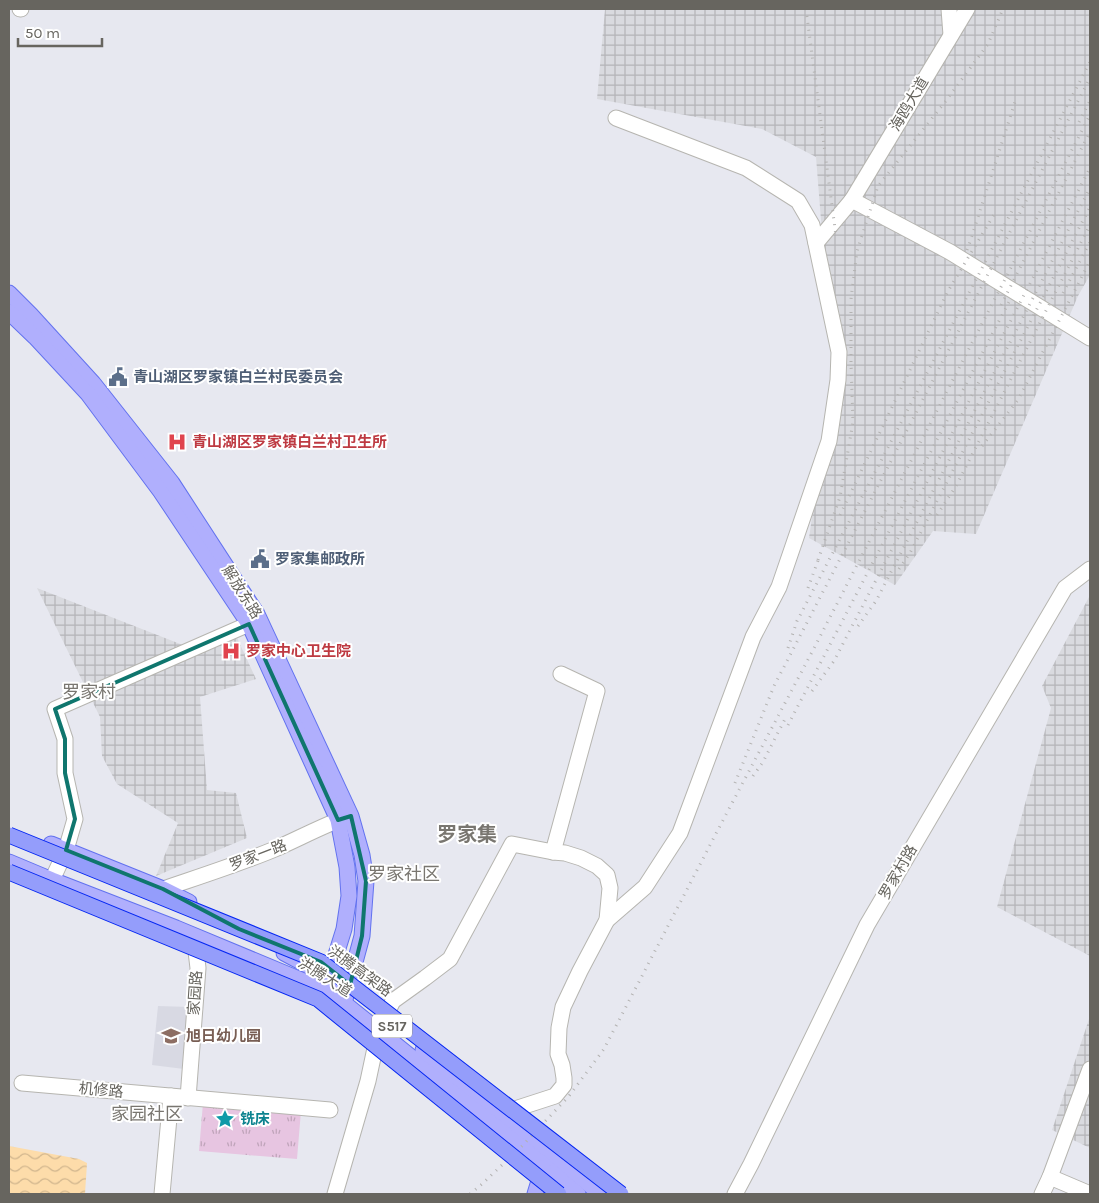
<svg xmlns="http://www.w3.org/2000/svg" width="1099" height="1203" font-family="Karla,'Noto Sans SC',sans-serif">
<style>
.industrial{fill:url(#industrial-grid)}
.education{fill:#d8d9e3}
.grass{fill:url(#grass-tufts)}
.water{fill:url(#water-waves)}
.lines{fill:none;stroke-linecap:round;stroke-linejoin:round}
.minor-casing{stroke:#b6b5b0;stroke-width:17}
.major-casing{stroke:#6272ef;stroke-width:17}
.minor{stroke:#fff;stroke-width:15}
.major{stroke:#b0affd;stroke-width:15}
.rail{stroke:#b3b2b1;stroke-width:3;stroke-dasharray:1 6;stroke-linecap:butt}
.highway-bridge-casing{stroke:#0527f3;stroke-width:17;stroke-linecap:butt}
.highway-bridge{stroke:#949dfb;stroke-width:15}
.marked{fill:none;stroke:#0f766e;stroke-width:4;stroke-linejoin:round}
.labels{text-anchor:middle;stroke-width:4;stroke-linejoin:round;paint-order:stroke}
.shield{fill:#fff;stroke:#95938f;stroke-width:1}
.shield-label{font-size:14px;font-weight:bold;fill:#67655f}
.street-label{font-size:15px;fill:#67655f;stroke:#fff}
.service-label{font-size:15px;font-weight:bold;fill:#4e5e75;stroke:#fff;text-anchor:start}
.health-label{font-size:15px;font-weight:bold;fill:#be3a42;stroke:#fff;text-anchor:start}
.education-label{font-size:15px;font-weight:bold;fill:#785e54;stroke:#fff;text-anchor:start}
.culture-label{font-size:15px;font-weight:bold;fill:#0d838f;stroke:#fff;text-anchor:start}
.quarter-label{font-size:18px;fill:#797670;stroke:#fff}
.district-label{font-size:20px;font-weight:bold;fill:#797670;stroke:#fff}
</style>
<defs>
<pattern id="industrial-grid" width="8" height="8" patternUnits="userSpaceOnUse" patternTransform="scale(1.25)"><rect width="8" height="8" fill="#d9dadf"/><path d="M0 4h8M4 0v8" fill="none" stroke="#b4b4b8"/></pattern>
<pattern id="grass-tufts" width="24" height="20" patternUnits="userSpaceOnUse" patternTransform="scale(1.25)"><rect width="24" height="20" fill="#e7c5e1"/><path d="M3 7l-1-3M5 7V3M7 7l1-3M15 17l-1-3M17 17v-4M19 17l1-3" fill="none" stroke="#bfa4ba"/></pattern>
<pattern id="water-waves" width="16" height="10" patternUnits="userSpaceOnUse" patternTransform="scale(1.25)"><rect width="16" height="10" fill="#fddcaa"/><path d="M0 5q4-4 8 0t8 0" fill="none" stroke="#d1b68e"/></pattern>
</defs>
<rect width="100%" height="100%" fill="#e7e8f0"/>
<!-- industrial -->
<g class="industrial">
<polygon points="605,9 1090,9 1090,275 1078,296 976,534 933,531 895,585 809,538 833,371 816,157 762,129 597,99"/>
<polygon points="37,588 188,647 233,629 256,679 200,697 207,790 236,793 247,838 156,876 178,823 117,784 102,756 100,717"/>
<polygon points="1090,596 1090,956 997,907 1051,708 1042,686 1089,597"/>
<polygon points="1090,1016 1090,1148 1052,1130"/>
</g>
<!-- education -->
<polygon class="education" points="158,1006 190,1007 184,1069 152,1065"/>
<!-- grass -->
<polygon class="grass" points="203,1103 301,1111 297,1159 199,1151"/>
<!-- water -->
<polygon class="water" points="9,1146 79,1159 87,1163 85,1194 9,1194"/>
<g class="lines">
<!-- minor casing -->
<g class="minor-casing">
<g id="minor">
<polyline points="20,9 21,9"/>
<polyline points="949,9 951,35"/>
<polyline points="852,200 950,252 1090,338"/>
<polyline points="816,243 852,200 967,9"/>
<polyline points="52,880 66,850 75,819 65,773 65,739 55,709 249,624"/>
<path d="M163,889C201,876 239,864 275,849C300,838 324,825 349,816"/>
<polyline points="607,920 645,887 680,833 753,637 779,587 829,441 838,380 839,352 812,225 798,201 746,168 616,118"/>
<polyline points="384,1019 393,1001 425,978 450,959 512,844 553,852 597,691 561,674"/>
<polyline points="22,1083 330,1110"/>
<polyline points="188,1098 198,968 195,943 190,939"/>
<polyline points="518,1108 555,1096 564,1085 564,1078 562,1065 558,1054 559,1028 563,1007 580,971 607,920 610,888 607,875 597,866 581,858 565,853 553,852"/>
<polyline points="1050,1177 1090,1194"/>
<polyline points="162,1194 171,1096"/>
<polyline points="335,1194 368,1081 378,1034"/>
<polyline points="735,1194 751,1164 867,925 1065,588 1090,569"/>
<polyline points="1042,1194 1050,1177 1090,1069"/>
</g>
</g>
<!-- major casing -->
<g class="major-casing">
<g id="major">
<polyline points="9,293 31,315 93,383 172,483 257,614 351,816 362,855 366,881 362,936 344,1003"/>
<polyline points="9,312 35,337 88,394 161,492 249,624 338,820 347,867 349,896 344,929 325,990"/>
<polyline points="51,844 163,889 189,902"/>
<polyline points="9,862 52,880 176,928 325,990 344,1003 544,1164 578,1194"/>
<polyline points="284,953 329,977 336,982"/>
<polyline points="423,1050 548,1149 600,1194"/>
<polyline points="535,1194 543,1168"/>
</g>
</g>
<!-- minor -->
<use href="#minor" class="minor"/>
<!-- major -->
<use href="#major" class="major"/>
<!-- rail -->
<g class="rail">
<polyline points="806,9 836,236"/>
<polyline points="1079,122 1090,101"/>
<polyline points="967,250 970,242 1015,102"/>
<polyline points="1063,293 1090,242"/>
<polyline points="1001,305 1090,132"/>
<polyline points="982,446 1018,400 1090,261"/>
<polyline points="840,515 948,291 995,213"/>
<polyline points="937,515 956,486 1090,225"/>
<polyline points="818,560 840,497 853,422 851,363 851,299 857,251 878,186 945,102 988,44 1003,9"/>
<polyline points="899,569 910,553 1090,207"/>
<polyline points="808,588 820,555"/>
<polyline points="858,626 876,601 1090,188"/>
<polyline points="788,648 797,621 1090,62"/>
<polyline points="812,691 834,661 1090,168"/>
<polyline points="788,725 1010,300"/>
<polyline points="753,776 763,762 787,715"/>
<polyline points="735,783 774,686 1090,78"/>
<polyline points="470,1194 482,1184 522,1146 569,1096 604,1049 721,824 812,652 1090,115"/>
</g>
<!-- highway-bridge casing -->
<g class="highway-bridge-casing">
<g id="highway-bridge">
<polyline points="9,835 321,962 621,1194"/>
<polyline points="9,872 318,999 559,1194"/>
</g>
</g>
<!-- highway-bridge -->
<use href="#highway-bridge" class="highway-bridge"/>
</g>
<!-- marked area -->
<path class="marked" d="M249,624L338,820L351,816L366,881L362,936L350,985L321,962L239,929L163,889L66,850L75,819L65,773V739L55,709Z"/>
<!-- icons -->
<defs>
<g id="civic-bare" transform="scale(1.5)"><path d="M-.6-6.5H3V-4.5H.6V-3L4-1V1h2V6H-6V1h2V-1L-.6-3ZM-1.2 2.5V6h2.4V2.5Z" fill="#5c6f8a" stroke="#fff" stroke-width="2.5" paint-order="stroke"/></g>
<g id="hospital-bare" transform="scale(1.5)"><path d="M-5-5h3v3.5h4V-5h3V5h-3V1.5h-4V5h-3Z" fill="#e0444e" stroke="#fff" stroke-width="2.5" paint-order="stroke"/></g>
<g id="school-bare" transform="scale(1.5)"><path d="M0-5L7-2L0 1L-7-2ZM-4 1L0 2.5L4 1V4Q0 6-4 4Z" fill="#8d6e63" stroke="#fff" stroke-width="2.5" paint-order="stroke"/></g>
<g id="sight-bare" transform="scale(1.5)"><path d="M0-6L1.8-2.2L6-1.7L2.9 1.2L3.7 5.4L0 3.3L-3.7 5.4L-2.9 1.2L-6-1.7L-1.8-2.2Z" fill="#0f9aa8" stroke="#fff" stroke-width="2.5" paint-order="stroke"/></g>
</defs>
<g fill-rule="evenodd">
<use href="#civic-bare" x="118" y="377"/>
<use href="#hospital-bare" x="177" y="442"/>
<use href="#civic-bare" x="260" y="559"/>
<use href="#hospital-bare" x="231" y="651"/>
<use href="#school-bare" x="171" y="1036"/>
<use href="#sight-bare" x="225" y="1119"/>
</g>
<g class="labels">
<!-- shield labels -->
<rect class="shield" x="372" y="1014.5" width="40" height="23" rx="4"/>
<g class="shield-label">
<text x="392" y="1031">S517</text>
</g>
<!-- street labels -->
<g class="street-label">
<text transform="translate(909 104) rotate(-59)" y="5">海鸥大道</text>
<text transform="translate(242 592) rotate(58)" y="5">解放东路</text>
<text transform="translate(258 855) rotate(-21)" y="5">罗家一路</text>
<text transform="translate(898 872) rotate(-60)" y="5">罗家村路</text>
<text transform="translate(360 971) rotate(36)" y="5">洪腾高架路</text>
<text transform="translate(325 977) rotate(32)" y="5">洪腾大道</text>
<text transform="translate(195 993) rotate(-86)" y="5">家园路</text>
<text transform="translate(101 1090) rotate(5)" y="5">机修路</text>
</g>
<!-- service labels -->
<g class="service-label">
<text x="133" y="382">青山湖区罗家镇白兰村民委员会</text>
<text x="275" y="564">罗家集邮政所</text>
</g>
<!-- health labels -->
<g class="health-label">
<text x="192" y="447">青山湖区罗家镇白兰村卫生所</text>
<text x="246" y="656">罗家中心卫生院</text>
</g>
<!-- education labels -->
<g class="education-label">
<text x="186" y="1041">旭日幼儿园</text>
</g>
<!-- culture labels -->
<g class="culture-label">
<text x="240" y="1124">铣床</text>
</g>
<!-- quarter labels -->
<g class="quarter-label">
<text x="89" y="698">罗家村</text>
<text x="404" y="880">罗家社区</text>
<text x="147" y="1120">家园社区</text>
</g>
<!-- district labels -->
<g class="district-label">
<text x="467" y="841">罗家集</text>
</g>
</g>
<!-- border -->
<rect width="1099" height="1203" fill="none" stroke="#67655f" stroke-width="20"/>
<!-- scale -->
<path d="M18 38v8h84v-8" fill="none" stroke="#67655f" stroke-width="2.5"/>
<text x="25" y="38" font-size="15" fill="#67655f" stroke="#ffffff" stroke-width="4" paint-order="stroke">50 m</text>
</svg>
